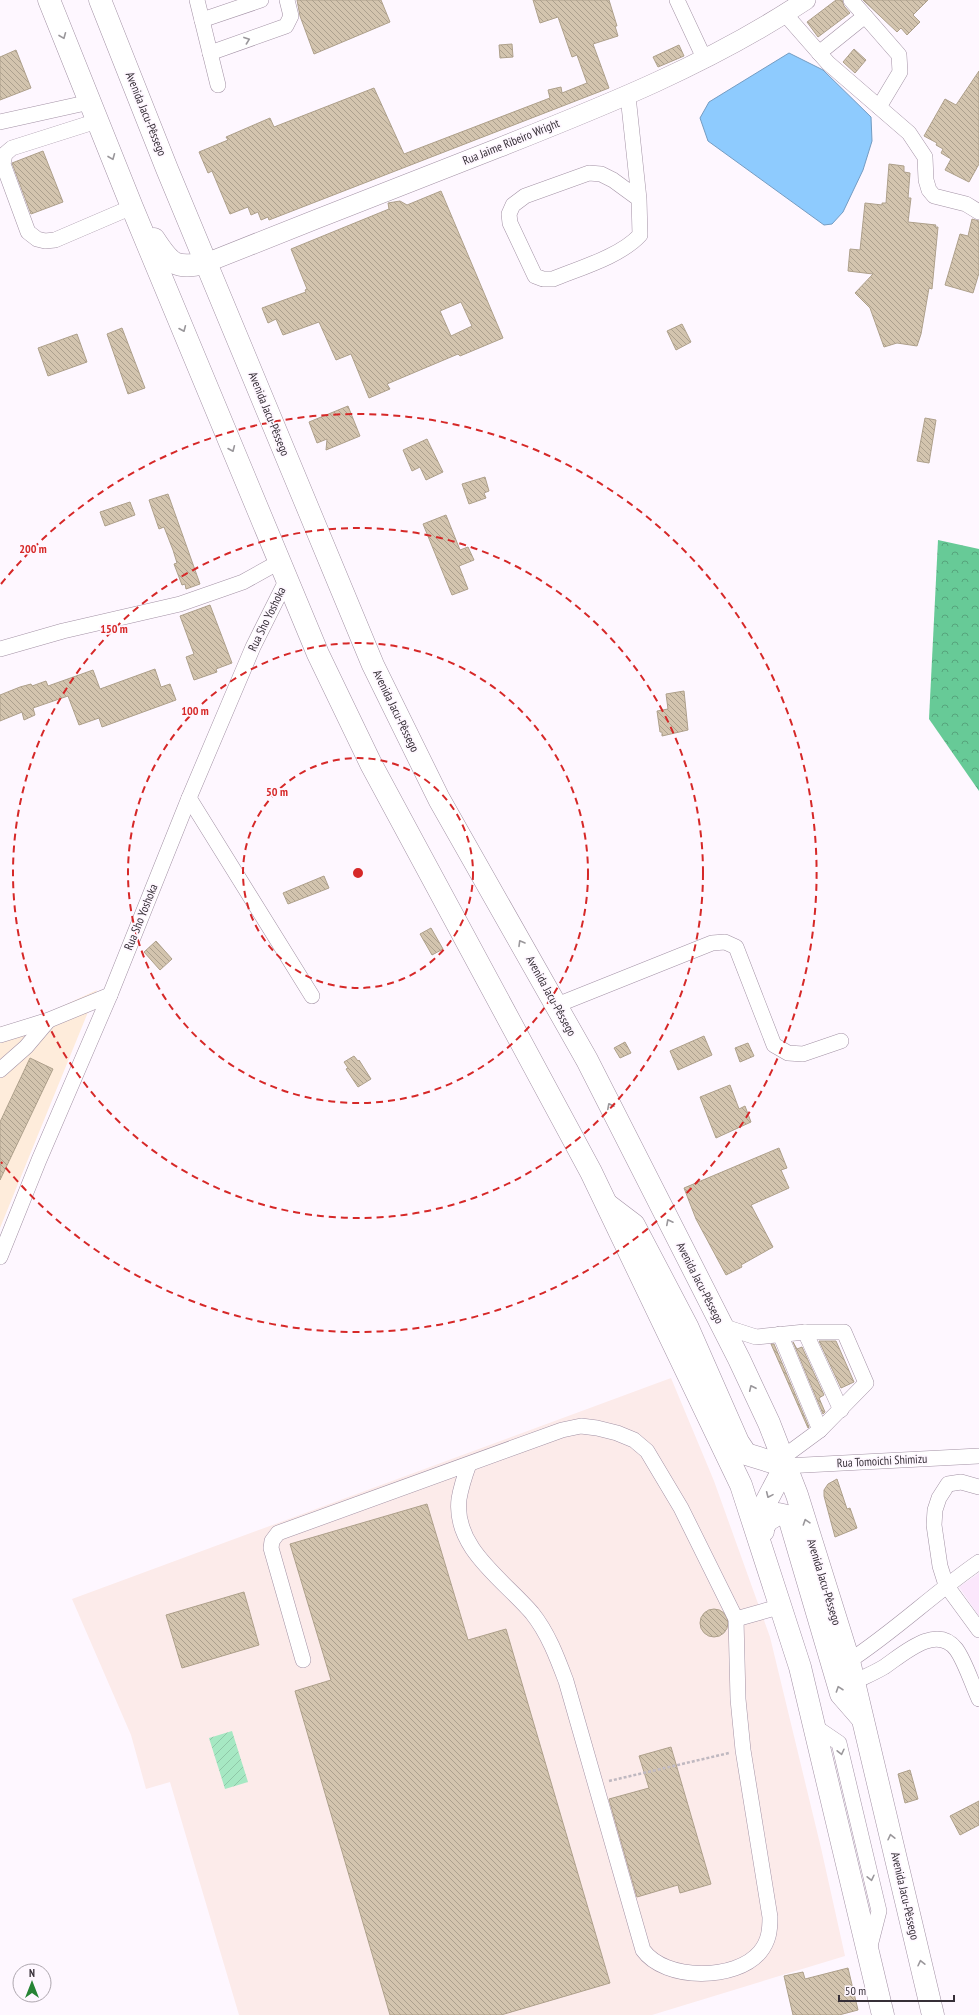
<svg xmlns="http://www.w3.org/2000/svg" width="979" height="2015" font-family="'PT Sans Narrow',sans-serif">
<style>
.built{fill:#fbe7fc}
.industrial{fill:#feecdb}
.education{fill:#fcebea}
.forest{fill:url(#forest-crowns)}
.garden{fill:url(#garden-furrows)}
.water{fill:#8ecbfe;stroke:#749cc2}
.building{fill:url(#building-back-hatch);stroke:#aea08b;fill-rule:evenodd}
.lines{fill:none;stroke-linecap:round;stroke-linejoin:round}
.minor-casing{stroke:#a392a5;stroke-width:16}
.major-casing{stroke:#a392a5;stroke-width:20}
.highway-casing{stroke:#a392a5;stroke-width:23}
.path{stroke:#bfb8c0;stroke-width:2.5;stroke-dasharray:3 2;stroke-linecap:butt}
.minor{stroke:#fff;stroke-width:15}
.major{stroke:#fff;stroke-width:19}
.highway{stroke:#fff;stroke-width:22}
.oneway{stroke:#9a979b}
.ring{fill:none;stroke:#d62828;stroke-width:2;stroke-dasharray:7 5}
.labels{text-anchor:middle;stroke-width:3.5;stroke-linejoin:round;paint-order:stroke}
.street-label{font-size:12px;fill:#362f37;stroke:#fef7ff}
.centre{fill:#d62828;stroke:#fef7ff;stroke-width:2}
.ring-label{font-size:12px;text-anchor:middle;font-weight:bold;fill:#d62828;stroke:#fef7ff;stroke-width:3.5;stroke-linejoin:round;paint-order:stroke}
</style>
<defs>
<pattern id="forest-crowns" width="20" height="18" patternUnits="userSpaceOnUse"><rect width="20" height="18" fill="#67ca97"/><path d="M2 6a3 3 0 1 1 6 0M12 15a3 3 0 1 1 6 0" fill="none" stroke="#56a47c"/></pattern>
<pattern id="garden-furrows" width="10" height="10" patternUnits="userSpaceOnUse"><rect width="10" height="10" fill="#a6e8c3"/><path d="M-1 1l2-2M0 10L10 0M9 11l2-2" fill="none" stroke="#90c7a8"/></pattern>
<pattern id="building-back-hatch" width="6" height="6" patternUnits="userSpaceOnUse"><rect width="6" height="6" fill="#d3c4ae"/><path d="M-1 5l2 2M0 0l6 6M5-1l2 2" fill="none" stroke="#aca08e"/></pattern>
</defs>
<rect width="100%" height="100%" fill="#fef7ff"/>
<!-- built -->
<polygon class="built" points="979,1573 979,1616 959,1587"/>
<!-- industrial -->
<polygon class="industrial" points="97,990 0,1228 0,1027 41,1016"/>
<!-- education -->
<polygon class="education" points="671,1378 714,1481 770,1637 821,1848 845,1956 652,2015 239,2015 170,1782 146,1789 131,1735 72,1599"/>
<!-- forest -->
<polygon class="forest" points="938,540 979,549 979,791 929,719"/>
<!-- garden -->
<polygon class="garden" points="232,1731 248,1782 225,1789 209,1738"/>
<!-- water -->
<polygon class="water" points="789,53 823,70 871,117 872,141 863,170 843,212 832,224 824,225 708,141 700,118 709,102"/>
<!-- building -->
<g class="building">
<polygon points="297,0 381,0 390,22 314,54 300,16"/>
<polygon points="533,0 609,0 617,26 615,26 618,36 593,44 609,88 269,220 268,217 261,220 258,212 251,215 248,207 230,214 212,171 208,173 199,152 228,140 226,137 270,118 274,127 374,88 404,154 550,98 548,90 561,87 562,93 587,83 577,55 572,57 558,17 540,23"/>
<polygon points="836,0 842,0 844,6 850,13 818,37 807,22"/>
<polygon points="863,0 928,0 913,15 920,22 907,35 901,28 897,32"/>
<polygon points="512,44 513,57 500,58 499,45"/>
<polygon points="679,45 684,56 658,67 653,57"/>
<polygon points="854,49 866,60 855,73 843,62"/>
<polygon points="16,50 31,88 0,100 0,57"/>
<polygon points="979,71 979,164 969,182 945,170 951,159 941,153 943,149 936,145 937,143 924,136 945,99 956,105"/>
<polygon points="43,151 63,202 31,214 12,163"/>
<polygon points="889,164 904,166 904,172 910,173 908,198 911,198 908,222 936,225 935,227 938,227 932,289 929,288 921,334 917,346 897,343 884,347 870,308 855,293 873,274 848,271 850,249 860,250 865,203 882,205 882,203 886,203"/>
<path d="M441,191L503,338L460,356L458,354L387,384L390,389L369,398L351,354L336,360L319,322L283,335L276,319L268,323L262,308L306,292L305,290L307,289L291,249L389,209L388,203L400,201L407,205ZM461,302L472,326L451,336L440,311Z"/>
<polygon points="972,219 979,221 979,273 973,293 945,285 960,234 968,236"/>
<polygon points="682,324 691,342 676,350 667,331"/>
<polygon points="122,328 145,388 128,394 107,334"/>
<polygon points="77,334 87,362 48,376 38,348"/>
<polygon points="348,406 360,436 326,450 327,439 317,443 309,422"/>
<polygon points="925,418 936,420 929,463 917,461"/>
<polygon points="427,439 443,472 426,480 420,467 412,471 403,450"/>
<polygon points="485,477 489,491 484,493 486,498 469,504 462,484"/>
<polygon points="168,494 200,584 186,589 185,584 182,585 174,564 177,563 173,550 164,527 159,529 149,500"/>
<polygon points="130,502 135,515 105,526 100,512"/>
<polygon points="446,515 460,550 468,547 474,560 459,566 468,589 452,595 423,524"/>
<polygon points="210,605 232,663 216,669 217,672 194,680 186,657 194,654 180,616"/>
<polygon points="155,669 161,687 170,684 176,700 102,727 99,718 79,725 68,696 33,708 35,715 24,720 22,712 0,721 0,695 20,687 31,684 32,686 46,681 48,686 93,670 100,689"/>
<polygon points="684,691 688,730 662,736 662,732 660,732 657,711 668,709 666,694"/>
<polygon points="324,876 329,888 288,904 283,893"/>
<polygon points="431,928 443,949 432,955 420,934"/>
<polygon points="156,941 172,959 160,970 144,952"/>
<polygon points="704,1036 712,1055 678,1070 670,1051"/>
<polygon points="625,1042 631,1053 620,1058 614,1048"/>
<polygon points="748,1043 754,1056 740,1062 735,1048"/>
<polygon points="354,1056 358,1061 359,1060 371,1079 358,1087 346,1069 348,1068 344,1062"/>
<polygon points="30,1058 53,1069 0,1180 0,1122"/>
<polygon points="730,1085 739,1109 745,1106 751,1122 716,1138 700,1097"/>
<polygon points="779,1148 787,1168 781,1170 789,1188 751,1205 773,1247 741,1265 742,1267 726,1275 696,1219 684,1188"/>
<polygon points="819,1341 836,1341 854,1382 841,1388"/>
<polygon points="793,1342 797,1349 802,1347 824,1395 819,1398 825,1412 823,1414"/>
<polygon points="771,1344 774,1344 809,1427 808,1428"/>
<polygon points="837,1479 847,1509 850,1508 857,1528 835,1537 824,1496 824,1490 828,1484"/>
<polygon points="427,1504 468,1640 506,1629 610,1983 501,2015 390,2015 295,1691 331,1680 290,1544"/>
<polygon points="244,1592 259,1645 182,1668 166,1615"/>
<circle cx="714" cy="1623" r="14"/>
<polygon points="671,1747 711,1884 680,1893 678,1885 637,1897 609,1799 649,1788 639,1756"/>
<polygon points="910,1770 918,1799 905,1803 898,1774"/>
<polygon points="979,1801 979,1825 960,1835 950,1816"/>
<polygon points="848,1968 858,2010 839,2015 793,2015 784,1976 803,1972 805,1979"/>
</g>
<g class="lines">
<!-- minor casing -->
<g class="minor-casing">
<g id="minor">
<polyline points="197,0 218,85"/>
<polyline points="677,0 705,60"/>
<polyline points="851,0 899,55 900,72 879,107"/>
<polyline points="785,14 828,63 909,133 925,157 926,180 929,190 934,196 966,204 979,212"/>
<polyline points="202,20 261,0"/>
<polyline points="210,53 286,26 291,16 287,0"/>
<polyline points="819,53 865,16"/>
<path d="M628,96L639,199L640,235C621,256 580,268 553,279H543L535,276L510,223L509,214L513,205L525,196L589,173L601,174L613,180L639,199"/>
<polyline points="97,121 12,148 5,154 3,164 28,232 37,239 45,241 55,240 132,207"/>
<polyline points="0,122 90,102"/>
<polyline points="0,649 63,631 180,604 243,582 279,562"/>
<polyline points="189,798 312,996"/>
<polyline points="557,1005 712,943 725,942 736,947 774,1045 788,1053 803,1054 841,1041"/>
<polyline points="0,1035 49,1020 110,995"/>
<polyline points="0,1070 26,1047 48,1021"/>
<polyline points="0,1257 39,1160 110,995 189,798 253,647 287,579"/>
<polyline points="722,1326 756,1337 805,1332 844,1332 866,1383 820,1430 782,1458"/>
<polyline points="805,1332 841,1410"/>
<polyline points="780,1334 820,1430"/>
<polyline points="785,1466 979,1456"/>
<polyline points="979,1487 961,1482 948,1484 939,1498 935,1510 934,1525 940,1566 946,1585 979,1630"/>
<polyline points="736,1619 782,1606"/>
<path d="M303,1660L271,1548L272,1541L278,1533L562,1430L581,1426L597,1428L617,1433L634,1440L647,1451L681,1508L736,1619L738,1699L743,1750L770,1917C770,1930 769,1941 760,1952C736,1981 665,1981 643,1950L566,1681C557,1657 548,1633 532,1613C504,1580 453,1548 459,1499C461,1487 465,1475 469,1464"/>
<path d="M849,1661C895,1631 934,1593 979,1562"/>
<path d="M854,1682C864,1677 874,1673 884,1667C902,1655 936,1623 956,1649C965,1661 972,1684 979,1699"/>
<polyline points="814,1726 839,1743 879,1911 869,1950"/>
</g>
</g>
<!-- major casing -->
<g class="major-casing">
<path id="major" d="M206,263C303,224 401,186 498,148C604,106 710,64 806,0"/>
</g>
<!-- highway casing -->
<g class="highway-casing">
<g id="highway">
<polyline points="49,0 132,207 318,654 371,764 591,1172 741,1485 800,1667 883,2015"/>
<polyline points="100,0 167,169 373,665 439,799 587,1060 739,1359 769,1423 797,1495 849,1661 933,2015"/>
<path d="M154,239C171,265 175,269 206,263"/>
<polyline points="609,1206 634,1225 687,1326 738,1442 746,1454 785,1466"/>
<polyline points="763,1527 768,1520 778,1514 787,1516 790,1521 841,1694 861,1717"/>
<polyline points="763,1531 764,1506 785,1466"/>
</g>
</g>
<!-- path -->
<polyline class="path" points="609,1781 729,1753"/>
<!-- minor -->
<use href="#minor" class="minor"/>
<!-- major -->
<use href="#major" class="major"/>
<!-- highway -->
<use href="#highway" class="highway"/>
</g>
<!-- one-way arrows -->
<defs><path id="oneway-chevron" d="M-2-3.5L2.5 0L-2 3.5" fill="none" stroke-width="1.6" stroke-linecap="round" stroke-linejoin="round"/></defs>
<g class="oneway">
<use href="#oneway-chevron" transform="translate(63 36) rotate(68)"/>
<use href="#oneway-chevron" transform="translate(247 40) rotate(-20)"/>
<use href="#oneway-chevron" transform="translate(112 157) rotate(68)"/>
<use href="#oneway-chevron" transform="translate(183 329) rotate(67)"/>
<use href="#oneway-chevron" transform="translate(232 449) rotate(67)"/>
<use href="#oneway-chevron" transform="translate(521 943) rotate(-120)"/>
<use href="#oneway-chevron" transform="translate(610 1106) rotate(-117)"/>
<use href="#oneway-chevron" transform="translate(669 1222) rotate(-117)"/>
<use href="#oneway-chevron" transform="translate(752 1388) rotate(-115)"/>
<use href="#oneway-chevron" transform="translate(769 1495) rotate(114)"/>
<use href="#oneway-chevron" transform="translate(806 1522) rotate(-108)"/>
<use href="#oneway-chevron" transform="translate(839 1689) rotate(-109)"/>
<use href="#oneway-chevron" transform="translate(841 1752) rotate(77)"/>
<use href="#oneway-chevron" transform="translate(891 1837) rotate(-103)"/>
<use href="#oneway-chevron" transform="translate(871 1878) rotate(77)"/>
<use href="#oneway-chevron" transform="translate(921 1963) rotate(-103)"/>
</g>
<!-- distance rings -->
<g class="ring">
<circle cx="358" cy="873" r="115"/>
<circle cx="358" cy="873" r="230"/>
<circle cx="358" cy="873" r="345"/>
<path d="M1 584A459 459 0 1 1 1 1162"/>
</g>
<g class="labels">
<!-- street labels -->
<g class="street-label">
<text transform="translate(146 114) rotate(68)" y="4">Avenida Jacu-Pêssego</text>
<text transform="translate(511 142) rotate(-22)" y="4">Rua Jaime Ribeiro Wright</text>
<text transform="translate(269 414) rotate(68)" y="4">Avenida Jacu-Pêssego</text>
<text transform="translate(267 619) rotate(-64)" y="4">Rua Sho Yoshoka</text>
<text transform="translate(396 711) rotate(64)" y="4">Avenida Jacu-Pêssego</text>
<text transform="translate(141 917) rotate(-68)" y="4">Rua Sho Yoshoka</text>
<text transform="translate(551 996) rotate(61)" y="4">Avenida Jacu-Pêssego</text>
<text transform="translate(700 1283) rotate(63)" y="4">Avenida Jacu-Pêssego</text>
<text transform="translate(882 1461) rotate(-3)" y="4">Rua Tomoichi Shimizu</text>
<text transform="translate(824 1582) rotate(73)" y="4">Avenida Jacu-Pêssego</text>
<text transform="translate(905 1896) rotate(77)" y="4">Avenida Jacu-Pêssego</text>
</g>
</g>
<circle cx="358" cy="873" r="6" class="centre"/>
<g class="ring-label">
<text x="33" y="553">200 m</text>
<text x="114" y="633">150 m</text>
<text x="195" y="715">100 m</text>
<text x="277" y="796">50 m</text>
</g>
<!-- north arrow -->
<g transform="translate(32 1983)"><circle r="19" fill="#fef7ff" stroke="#aea7af"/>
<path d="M0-3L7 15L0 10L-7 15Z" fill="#268435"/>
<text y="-6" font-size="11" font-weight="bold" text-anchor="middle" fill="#362f37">N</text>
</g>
<!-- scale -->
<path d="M839 1995v6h115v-6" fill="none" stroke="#362f37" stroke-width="2"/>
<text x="845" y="1995" font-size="12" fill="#362f37" stroke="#fef7ff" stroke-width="3" paint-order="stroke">50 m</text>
</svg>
